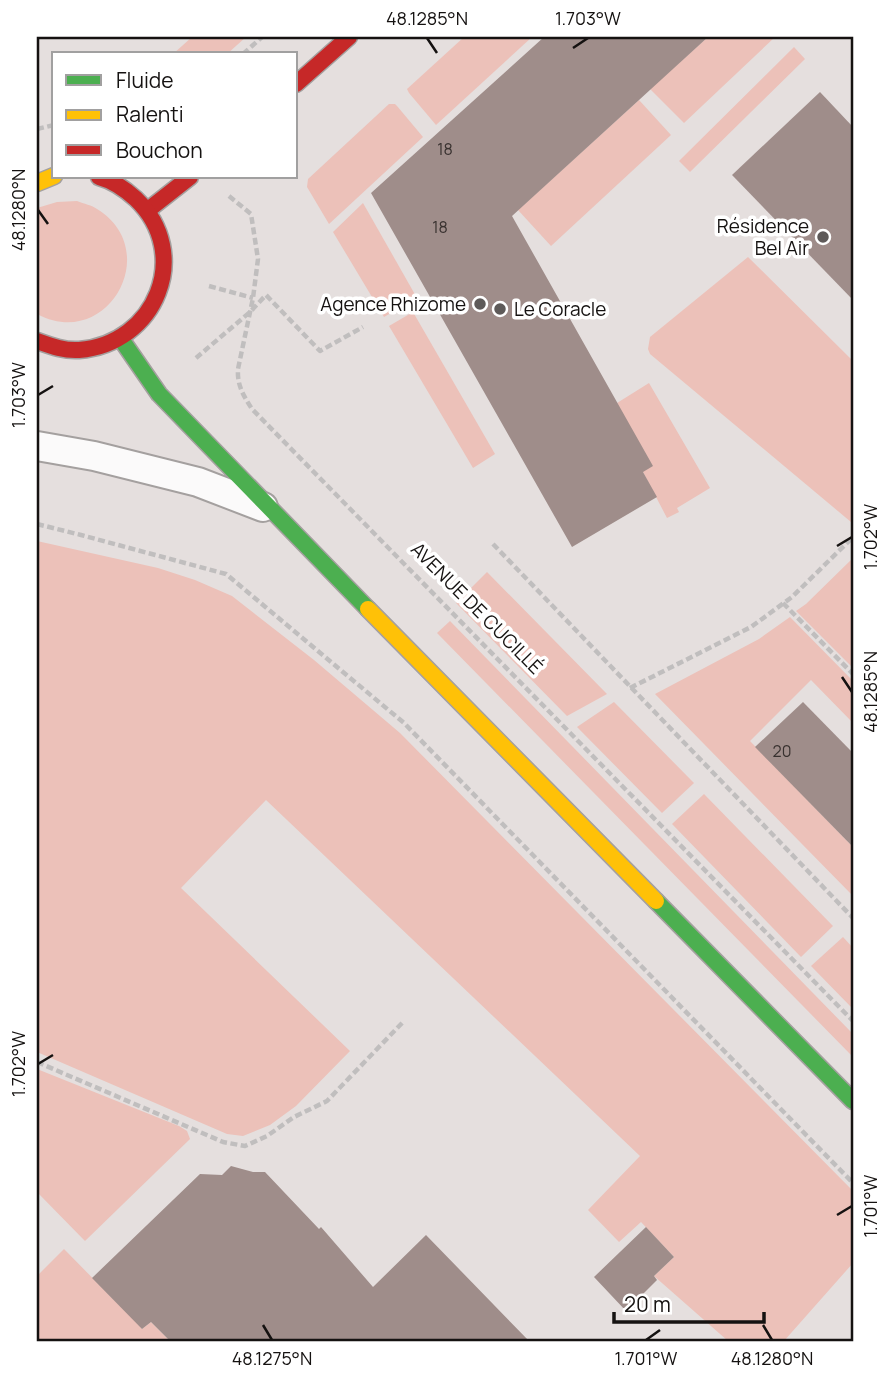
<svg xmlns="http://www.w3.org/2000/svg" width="890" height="1378" font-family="Manrope,sans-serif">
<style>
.green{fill:#ecc1b9}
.building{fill:#9f8d8a}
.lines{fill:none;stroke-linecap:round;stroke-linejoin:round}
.lane-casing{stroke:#a4a09f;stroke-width:32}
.fast-casing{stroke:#a4a09f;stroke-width:19}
.slow-casing{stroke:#a4a09f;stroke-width:19}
.jam-casing{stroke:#a4a09f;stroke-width:19}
.path{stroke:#c0bebe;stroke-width:4.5;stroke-dasharray:7 3.5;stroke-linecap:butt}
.lane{stroke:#fbfafa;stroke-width:28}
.fast{stroke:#4caf50;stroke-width:16}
.slow{stroke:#ffc107;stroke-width:16}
.jam{stroke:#c62828;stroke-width:16}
.ticks{fill:none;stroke:#151211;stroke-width:2.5}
.poi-dot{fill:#5e5a59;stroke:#fff;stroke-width:2.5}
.labels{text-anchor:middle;stroke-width:7;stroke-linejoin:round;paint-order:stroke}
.number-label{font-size:16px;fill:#38312f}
.poi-label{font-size:19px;fill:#151211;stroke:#fff;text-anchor:end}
.street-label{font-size:19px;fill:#151211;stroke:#fff}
.neatline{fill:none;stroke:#151211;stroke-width:2.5}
.ticks-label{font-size:18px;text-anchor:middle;fill:#151211}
</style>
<rect width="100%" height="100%" fill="#e5dfde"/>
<!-- green -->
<g class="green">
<polygon points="192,37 246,37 227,54 173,54"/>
<polygon points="464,37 532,37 436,125 409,93 407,89"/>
<polygon points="708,37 775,37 684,123 650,89"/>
<polygon points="794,47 805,59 690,172 679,161"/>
<polygon points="639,100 671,135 551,246 518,210"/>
<polygon points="389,104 395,104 397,106 423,137 329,224 307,187 308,179"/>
<path d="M77,201C84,204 92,205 97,209C164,250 108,352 37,314V208L57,202Z"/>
<polygon points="363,203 417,298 384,317 333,232"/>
<polygon points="748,257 853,361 853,519 851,522 650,354 648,349 650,337"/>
<polygon points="413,312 495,454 473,468 389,326"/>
<polygon points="649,383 710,488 677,508 679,512 667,518 643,472 617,403"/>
<polygon points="37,541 158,568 195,580 232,596 314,660 400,733 853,1191 853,1263 784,1341 728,1341 654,1276 674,1257 641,1222 619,1242 588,1210 640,1156 266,800 181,888 350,1051 296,1106 270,1125 243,1136 227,1134 37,1052"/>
<polygon points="853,558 853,668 796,611 806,604"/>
<polygon points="487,572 607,694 567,716 456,603"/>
<polygon points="790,617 853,681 853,723 811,680 750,741 853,847 853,896 655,694 759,639"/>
<polygon points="450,621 853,1034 853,1057 437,633"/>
<polygon points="614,702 694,783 662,813 577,727"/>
<polygon points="704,794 833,926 801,957 672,824"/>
<polygon points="843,937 853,948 853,1009 811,966"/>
<polygon points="37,1069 179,1126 187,1131 190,1139 85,1241 37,1192"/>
<polygon points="64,1249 120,1306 125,1306 142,1329 151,1322 170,1341 37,1341 37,1276"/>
</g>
<!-- building -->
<g class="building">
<polygon points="544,37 708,37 512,216 653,466 643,472 657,497 572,547 371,193"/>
<polygon points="820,92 853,127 853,300 732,175"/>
<polygon points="803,702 853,753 853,847 755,747"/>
<polygon points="231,1166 253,1172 265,1172 319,1229 321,1227 373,1287 426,1235 529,1341 170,1341 151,1322 142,1329 92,1278 200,1174 222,1175"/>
<polygon points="646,1227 674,1257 654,1276 657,1280 626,1311 594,1277"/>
</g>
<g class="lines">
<!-- lane casing -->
<g class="lane-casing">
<polyline id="lane" points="37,446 94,456 198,482 263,507"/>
</g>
<!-- fast casing -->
<g class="fast-casing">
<g id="fast">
<polyline points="121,339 159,394 368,609"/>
<polyline points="656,901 853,1101"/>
</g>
</g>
<!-- slow casing -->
<g class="slow-casing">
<g id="slow">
<polyline points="37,183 54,176"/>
<polyline points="368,609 656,901"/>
</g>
</g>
<!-- jam casing -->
<g class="jam-casing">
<g id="jam">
<polyline points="296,84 349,37"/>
<polyline points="148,210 190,177"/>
<path d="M37,341C51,346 64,351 79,350C156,344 193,254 136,199C125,189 114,181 99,177"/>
</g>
</g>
<!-- path -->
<g class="path">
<polyline points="243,54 262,37"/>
<polyline points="37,129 54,125"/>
<path d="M229,196L251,214L258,259L253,298L238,369C237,385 243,395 252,409L853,1021"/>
<polyline points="209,286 253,298"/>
<polyline points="196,358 250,312 266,295 320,351 363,327"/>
<polyline points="37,524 81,535 226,574 404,723 853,1183"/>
<polyline points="493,544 853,918"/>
<polyline points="783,603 853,674"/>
<polyline points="630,688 751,627 792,597 853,537"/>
<polyline points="37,1062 223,1142 245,1146 267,1136 294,1117 327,1101 403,1022"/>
</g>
<!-- lane -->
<use href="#lane" class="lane"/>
<!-- fast -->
<use href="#fast" class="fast"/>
<!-- slow -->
<use href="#slow" class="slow"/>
<!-- jam -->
<use href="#jam" class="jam"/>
</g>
<!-- ticks -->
<path class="ticks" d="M427,38L437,53M573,48L588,38M38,210L48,224M38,395L53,386M837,546L852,537M842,677L852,692M38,1064L53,1055M837,1215L852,1206M263,1325L272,1340M763,1325L772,1340M646,1340L660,1330"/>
<!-- markers -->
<g class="poi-dot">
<circle cx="823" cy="237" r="7"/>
<circle cx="480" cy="304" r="7"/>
<circle cx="500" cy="309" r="7"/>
</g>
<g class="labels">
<!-- number labels -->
<g class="number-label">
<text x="445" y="155">18</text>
<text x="440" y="233">18</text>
<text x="782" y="757">20</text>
</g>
<!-- poi labels -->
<g class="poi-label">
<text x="809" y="233">Résidence<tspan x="809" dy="22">Bel Air</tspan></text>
<text x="466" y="311">Agence Rhizome</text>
<text x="514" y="316" text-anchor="start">Le Coracle</text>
</g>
<!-- street labels -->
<g class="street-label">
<text transform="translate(477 608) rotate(45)" y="7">AVENUE DE CUCILLÉ</text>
</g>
</g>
<!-- border -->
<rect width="890" height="1378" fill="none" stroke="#ffffff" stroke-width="77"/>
<!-- legend -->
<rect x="52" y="52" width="245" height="126" fill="#ffffff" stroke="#a1a0a0" stroke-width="2"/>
<rect x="66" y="75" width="35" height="10" fill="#4caf50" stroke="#a1a0a0" stroke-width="2"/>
<text x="116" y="88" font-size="21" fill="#151211">Fluide</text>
<rect x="66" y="110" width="35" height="10" fill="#ffc107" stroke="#a1a0a0" stroke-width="2"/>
<text x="116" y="122" font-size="21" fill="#151211">Ralenti</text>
<rect x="66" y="145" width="35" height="10" fill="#c62828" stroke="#a1a0a0" stroke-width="2"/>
<text x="116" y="158" font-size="21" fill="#151211">Bouchon</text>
<!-- scale -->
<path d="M614 1312v10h150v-10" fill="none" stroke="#151211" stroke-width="3.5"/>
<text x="624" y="1312" font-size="21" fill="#151211" stroke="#ffffff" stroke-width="5" paint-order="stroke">20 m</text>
<rect x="38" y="38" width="814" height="1302" class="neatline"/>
<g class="ticks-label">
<text x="427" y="25">48.1285°N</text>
<text x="588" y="25">1.703°W</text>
<text transform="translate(19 210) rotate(-90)" y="6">48.1280°N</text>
<text transform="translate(19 395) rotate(-90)" y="6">1.703°W</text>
<text transform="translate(871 537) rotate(-90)" y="6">1.702°W</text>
<text transform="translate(871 692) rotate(-90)" y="6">48.1285°N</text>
<text transform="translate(19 1064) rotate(-90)" y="6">1.702°W</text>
<text transform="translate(871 1206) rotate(-90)" y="6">1.701°W</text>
<text x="272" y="1365">48.1275°N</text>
<text x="646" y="1365">1.701°W</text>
<text x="772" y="1365">48.1280°N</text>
</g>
</svg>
